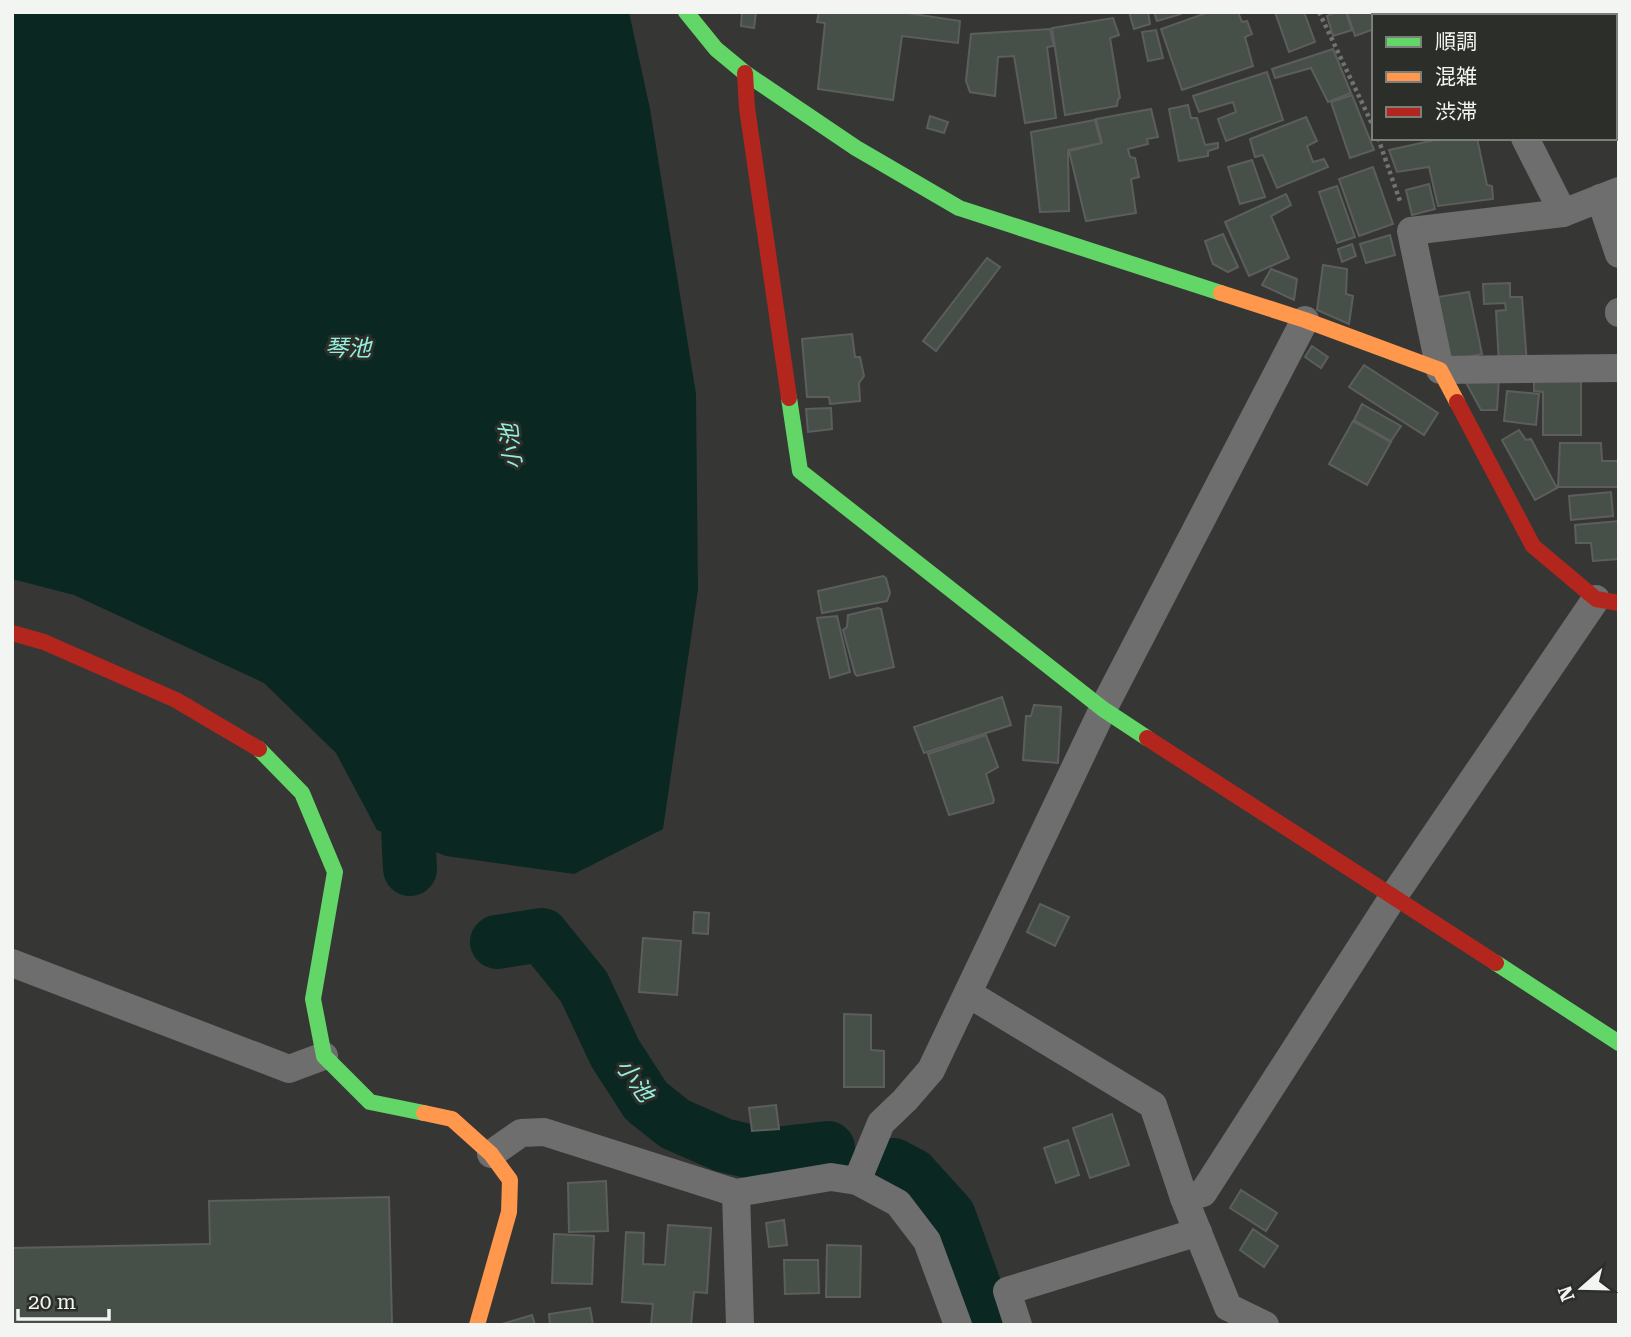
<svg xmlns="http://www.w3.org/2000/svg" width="1631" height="1337" font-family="'Roboto Serif','Noto Sans JP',serif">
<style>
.water{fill:#0b2722}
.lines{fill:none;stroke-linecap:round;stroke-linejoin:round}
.river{stroke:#0b2722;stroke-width:54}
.building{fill:#474f49;stroke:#5c5e5d;stroke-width:2}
.path{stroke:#727271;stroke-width:4.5;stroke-dasharray:3.5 3.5;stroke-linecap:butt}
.street{stroke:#6e6e6e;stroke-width:28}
.fast{stroke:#63d668;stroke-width:16}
.slow{stroke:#ff974d;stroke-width:16}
.jam{stroke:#b3261e;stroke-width:16}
.labels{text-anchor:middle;stroke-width:6;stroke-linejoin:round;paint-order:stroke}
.water-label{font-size:23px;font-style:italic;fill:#94eedd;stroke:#2c2e2a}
</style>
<rect width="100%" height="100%" fill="#363735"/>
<!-- water -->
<polygon class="water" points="12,12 629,12 650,109 696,394 698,590 663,829 574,874 446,856 377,830 336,753 264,683 74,595 12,579"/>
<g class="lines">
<!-- river -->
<g class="river">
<polyline points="410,869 408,827 412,807 432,773"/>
<polyline points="497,942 542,935 584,987 615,1053 646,1101 675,1124 723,1145 765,1155 828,1148"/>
<polyline points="893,1165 912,1175 949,1216 988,1325"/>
</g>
</g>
<!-- building -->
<g class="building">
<polygon points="742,12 756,12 754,28 741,26"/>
<polygon points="819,12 901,12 960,21 958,43 902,36 893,100 818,89 825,23 817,22"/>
<polygon points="1129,12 1148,12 1150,24 1134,29"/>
<polygon points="1154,12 1181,12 1181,14 1157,21"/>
<polygon points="1209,12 1238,12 1242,22 1247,21 1252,34 1245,37 1253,66 1182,90 1161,29"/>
<polygon points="1275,12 1304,12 1315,42 1289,52"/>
<polygon points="1336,12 1346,12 1352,30 1333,36 1327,16"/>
<polygon points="1347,12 1417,12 1408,16 1374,16 1374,29 1355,36"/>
<polygon points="1113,18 1119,35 1110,38 1120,98 1118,99 1117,106 1065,115 1052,28"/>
<polygon points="1050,29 1054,46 1047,47 1056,118 1025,123 1014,56 998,57 995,96 970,92 966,81 971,34"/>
<polygon points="1156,30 1163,58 1148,61 1142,32"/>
<polygon points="1333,49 1351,93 1328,102 1311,68 1275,78 1272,69"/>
<polygon points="1267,72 1283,120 1226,141 1218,119 1236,112 1233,102 1199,112 1193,96"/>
<polygon points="1352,95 1374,150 1350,158 1331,102"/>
<polygon points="1188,105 1191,118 1197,118 1205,145 1218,143 1218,148 1208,151 1208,156 1179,161 1169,109"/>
<polygon points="1151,109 1158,137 1147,139 1148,144 1128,149 1130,157 1135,158 1139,177 1131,179 1136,213 1086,221 1069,151 1102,143 1096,119"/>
<polygon points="930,116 948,122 944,133 927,128"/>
<polygon points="1306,117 1317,141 1307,146 1313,162 1324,159 1328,167 1277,188 1263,155 1255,157 1250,139"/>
<polygon points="1095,120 1101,143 1068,150 1069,211 1040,212 1031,132"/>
<polygon points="1444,138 1477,138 1487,185 1492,186 1493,199 1438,206 1429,167 1397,172 1389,150"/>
<polygon points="1252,160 1265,197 1240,204 1228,167"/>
<polygon points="1373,167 1393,224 1359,236 1339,179"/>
<polygon points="1429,184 1435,209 1412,215 1406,190"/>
<polygon points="1337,186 1355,237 1337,243 1319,192"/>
<polygon points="1286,194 1291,205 1271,216 1289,258 1249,276 1225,222"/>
<polygon points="1223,234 1238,267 1228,272 1213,264 1205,241"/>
<polygon points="1390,235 1395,255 1366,263 1360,244"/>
<polygon points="1352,244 1356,256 1342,262 1338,249"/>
<polygon points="987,258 1000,267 936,351 923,341"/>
<polygon points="1323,265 1347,269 1346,294 1353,296 1349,324 1317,310"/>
<polygon points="1271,269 1297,279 1294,300 1262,285"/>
<polygon points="1510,283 1510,297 1522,297 1527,364 1499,364 1496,311 1506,310 1505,303 1484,304 1483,284"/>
<polygon points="1469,292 1482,354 1443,362 1432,298"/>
<polygon points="852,334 855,357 860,357 864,376 859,383 860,401 830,404 829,397 807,397 802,339"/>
<polygon points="1312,346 1328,357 1321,368 1305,357"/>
<polygon points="1364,365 1438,413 1424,435 1349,387"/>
<polygon points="1534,376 1581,377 1581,435 1543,435 1543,392 1534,391"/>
<polygon points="1463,377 1499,377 1497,410 1481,410"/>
<polygon points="1507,391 1539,394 1536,425 1504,421"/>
<polygon points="1362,404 1401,426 1391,441 1354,420"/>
<polygon points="831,408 832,429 808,432 806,409"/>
<polygon points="1353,421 1391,442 1367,485 1329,464"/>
<polygon points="1519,430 1526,440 1531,439 1557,488 1535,500 1502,440"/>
<polygon points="1560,443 1601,443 1602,461 1619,461 1619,487 1558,487"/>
<polygon points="1611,492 1613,516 1571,520 1569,496"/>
<polygon points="1619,521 1619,559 1593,561 1591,543 1576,543 1575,525"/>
<polygon points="883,576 886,578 890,593 887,601 822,613 818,591"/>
<polygon points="878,608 881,609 894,667 857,676 855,674 843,630 847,627 848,615"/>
<polygon points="837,616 850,672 830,678 817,618"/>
<polygon points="1002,697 1011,725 924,753 914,727"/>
<polygon points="1034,705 1061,707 1058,763 1023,760 1026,716 1031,716"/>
<polygon points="986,735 998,767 986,774 994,800 993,803 949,815 928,754"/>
<polygon points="1040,904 1069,917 1055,946 1027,932"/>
<polygon points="694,912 709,913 708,934 693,933"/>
<polygon points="643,938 681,941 677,995 639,992"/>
<polygon points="844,1014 871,1015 871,1050 884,1051 884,1087 844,1087"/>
<polygon points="776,1105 779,1129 752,1131 749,1108"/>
<polygon points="1112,1114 1129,1165 1090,1178 1073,1128"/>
<polygon points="1068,1140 1079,1175 1056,1183 1044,1148"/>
<polygon points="606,1181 608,1231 569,1232 568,1183"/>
<polygon points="1241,1190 1277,1213 1266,1231 1230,1208"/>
<polygon points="389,1197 392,1325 12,1325 12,1248 210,1244 209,1201"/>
<polygon points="784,1220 787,1245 769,1247 766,1223"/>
<polygon points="668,1225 711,1228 707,1293 694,1292 691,1325 651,1325 653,1304 622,1302 626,1232 644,1233 643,1264 665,1265"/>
<polygon points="1253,1229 1278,1246 1264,1267 1240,1250"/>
<polygon points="554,1234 594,1236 592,1284 552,1283"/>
<polygon points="827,1245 861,1246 860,1297 826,1297"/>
<polygon points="784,1260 818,1260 819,1293 785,1294"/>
<polygon points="590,1308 593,1325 550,1325 549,1314"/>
<polygon points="532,1315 535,1325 499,1325"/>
</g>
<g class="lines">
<!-- path -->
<g class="path">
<polyline points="1319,12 1374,128"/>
<polyline points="1378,138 1401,204"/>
</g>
<!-- street -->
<g class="street">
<polyline points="1460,12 1462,16"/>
<polyline points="1525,138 1563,213"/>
<polyline points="1619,191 1563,213 1411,231 1440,370 1619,368"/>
<polyline points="1600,198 1619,254"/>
<polyline points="1619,312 1619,313"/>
<polyline points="12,963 289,1069 324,1056"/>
<polyline points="969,994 1153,1105 1184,1198 1228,1307 1265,1325"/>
<polyline points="491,1154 521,1133 544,1132 736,1193 831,1177 857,1181 898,1203 927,1241 958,1325"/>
<polyline points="857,1181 881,1123 905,1100 931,1070 1103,709 1305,320"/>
<polyline points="736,1193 740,1325"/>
<polyline points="1184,1198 1203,1193 1393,897 1596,599"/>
<polyline points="1018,1325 1007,1291 1198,1232"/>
</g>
<!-- fast -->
<g class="fast">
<polyline points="686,12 716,49 745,73 856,148 959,208 1221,293"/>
<polyline points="789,398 800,471 1103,709 1147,738"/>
<polyline points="259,749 302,793 335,872 313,999 324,1056 370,1102 424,1113"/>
<polyline points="1496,963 1619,1043"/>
</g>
<!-- slow -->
<g class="slow">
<polyline points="1221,293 1305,320 1440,370 1457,402"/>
<polyline points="424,1113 452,1119 491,1154 510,1180 509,1212 477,1325"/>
</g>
<!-- jam -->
<g class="jam">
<polyline points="745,73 747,108 789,398"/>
<polyline points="1457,402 1533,546 1596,599 1619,603"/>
<polyline points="12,633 44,642 176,700 259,749"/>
<polyline points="1147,738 1496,963"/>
</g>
</g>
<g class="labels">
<!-- water labels -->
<g class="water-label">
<text x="348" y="356">琴池</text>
<text transform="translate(511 447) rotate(-97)" y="8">小池</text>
<text transform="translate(635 1080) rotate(54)" y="8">小池</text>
</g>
</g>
<!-- border -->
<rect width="1631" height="1337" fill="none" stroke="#f3f5f2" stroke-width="28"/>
<!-- legend -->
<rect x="1372" y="14" width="245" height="126" fill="#2c2e2a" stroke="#7c7e7a" stroke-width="2"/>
<rect x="1386" y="37" width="35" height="10" fill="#63d668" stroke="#7c7e7a" stroke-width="2"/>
<text x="1435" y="49" font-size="21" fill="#f3f5f2">順調</text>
<rect x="1386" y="72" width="35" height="10" fill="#ff974d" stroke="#7c7e7a" stroke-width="2"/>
<text x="1435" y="84" font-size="21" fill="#f3f5f2">混雑</text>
<rect x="1386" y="107" width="35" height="10" fill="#b3261e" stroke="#7c7e7a" stroke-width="2"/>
<text x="1435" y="119" font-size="21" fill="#f3f5f2">渋滞</text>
<!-- north arrow -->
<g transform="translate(1582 1288) rotate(250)" stroke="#2c2e2a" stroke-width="5" paint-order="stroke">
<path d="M0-5L12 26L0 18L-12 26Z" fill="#f3f5f2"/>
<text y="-10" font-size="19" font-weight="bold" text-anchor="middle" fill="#f3f5f2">N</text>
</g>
<!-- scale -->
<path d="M18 1309v10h91v-10" fill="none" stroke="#f3f5f2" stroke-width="3.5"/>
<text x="28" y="1309" font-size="21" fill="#f3f5f2" stroke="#2c2e2a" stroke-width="5" paint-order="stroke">20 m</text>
</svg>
